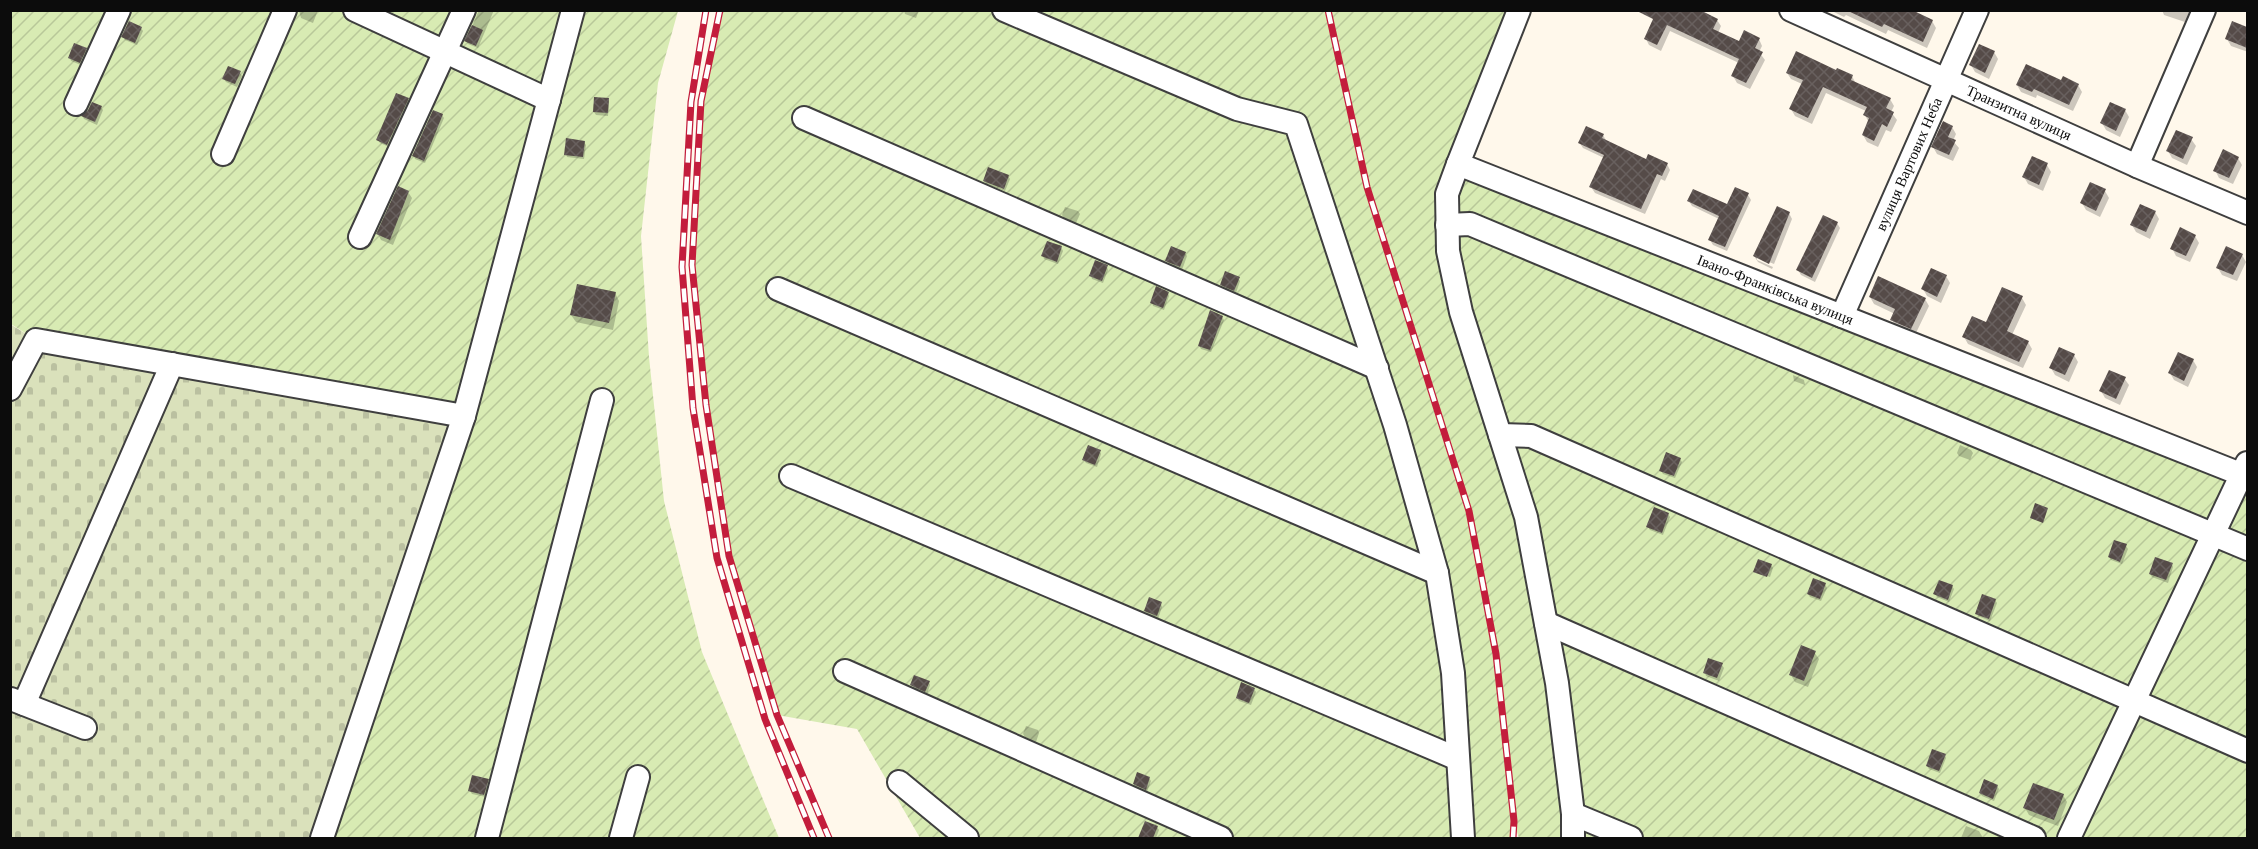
<svg xmlns="http://www.w3.org/2000/svg" width="2258" height="849" font-family="'Times New Roman',serif">
<style>
.cemetery{fill:url(#cemetery-stones)}
.garden{fill:url(#garden-furrows)}
.shadow{fill:#0003}
.building{fill:url(#building-cross-hatch)}
.lines{fill:none;stroke-linecap:round;stroke-linejoin:round}
.minor-casing{stroke:#3f3f3f;stroke-width:26}
.minor{stroke:#fff;stroke-width:22}
.rail-casing{stroke:#c31d3c;stroke-width:7}
.rail{stroke:#fff;stroke-width:4.5;stroke-dasharray:14;stroke-linecap:butt}
.labels{text-anchor:middle;stroke-width:6;stroke-linejoin:round;paint-order:stroke}
.street-label{font-size:15px;fill:#0c0c0c;stroke:#fff}
</style>
<defs>
<pattern id="cemetery-stones" width="16" height="16" patternUnits="userSpaceOnUse" patternTransform="scale(1.5)"><rect width="16" height="16" fill="#dae1bb"/><path d="M2 7V4a2 2 0 0 1 4 0v3zM10 15v-3a2 2 0 0 1 4 0v3z" fill="#bac0a0"/></pattern>
<pattern id="garden-furrows" width="10" height="10" patternUnits="userSpaceOnUse" patternTransform="scale(1.5)"><rect width="10" height="10" fill="#d8ebb3"/><path d="M-1 1l2-2M0 10L10 0M9 11l2-2" fill="none" stroke="#b8c899"/></pattern>
<pattern id="building-cross-hatch" width="8" height="8" patternUnits="userSpaceOnUse" patternTransform="scale(1.5)"><rect width="8" height="8" fill="#554b48"/><path d="M0 0l8 8M0 8l8-8" fill="none" stroke="#68605e"/></pattern>
</defs>
<rect width="100%" height="100%" fill="#fff8eb"/>
<!-- cemetery -->
<polygon class="cemetery" points="10,324 36,340 464,416 322,838 11,838"/>
<!-- garden -->
<g class="garden">
<polygon points="10,11 678,11 658,83 641,236 649,357 664,501 702,652 779,838 322,838 464,416 36,340 11,324"/>
<polygon points="720,11 1519,11 1458,164 2247,478 2247,838 1519,838 1514,823 1512,838 920,838 857,729 777,715 729,556 706,405 692,265 701,101"/>
</g>
<!-- shadow -->
<g class="shadow">
<polygon points="299,10 318,10 313,23 301,18"/>
<polygon points="479,10 494,10 478,48 468,44 466,41"/>
<polygon points="904,10 919,10 916,18 905,14"/>
<polygon points="1830,10 1898,10 1932,21 1936,28 1927,48 1888,30 1886,34 1846,15 1844,17"/>
<polygon points="2162,10 2190,10 2185,22 2164,15"/>
<polygon points="1655,18 1717,20 1721,26 1718,33 1739,43 1759,39 1762,46 1759,52 1765,60 1750,89 1737,83 1733,76 1739,63 1670,31 1661,51 1649,45 1646,39"/>
<polygon points="2232,23 2248,29 2248,52 2231,46 2227,39"/>
<polygon points="141,28 143,31 137,45 125,40 123,37"/>
<polygon points="86,49 87,52 81,65 71,61 70,58"/>
<polygon points="1994,52 1998,59 1989,79 1975,72 1971,65"/>
<polygon points="1837,72 1852,76 1856,84 1890,99 1894,106 1891,112 1897,120 1891,132 1886,130 1878,147 1867,142 1863,135 1869,123 1865,115 1866,111 1826,93 1812,124 1795,116 1791,109 1802,84 1791,79 1787,73"/>
<polygon points="240,73 242,76 237,87 226,82 224,79"/>
<polygon points="2062,82 2078,85 2082,92 2073,111 2037,95 2036,98 2021,92 2017,85"/>
<polygon points="408,99 409,102 389,147 380,143 378,140"/>
<polygon points="608,99 609,102 608,116 596,115 594,112"/>
<polygon points="101,107 103,110 97,125 84,119 83,117"/>
<polygon points="2125,110 2129,117 2120,137 2106,130 2102,123"/>
<polygon points="442,115 444,118 425,163 415,159 414,156"/>
<polygon points="1952,127 1956,134 1953,141 1959,148 1953,161 1937,154 1933,147"/>
<polygon points="1603,135 1607,142 1647,161 1667,164 1670,170 1665,181 1661,179 1645,214 1595,193 1591,187 1604,158 1583,148 1579,142"/>
<polygon points="2191,139 2196,146 2187,165 2172,158 2168,151"/>
<polygon points="584,142 586,145 584,159 567,157 566,154"/>
<polygon points="2238,158 2242,165 2233,184 2219,178 2215,170"/>
<polygon points="2047,165 2051,172 2043,191 2028,184 2024,177"/>
<polygon points="1008,176 1010,179 1005,191 986,184 984,181"/>
<polygon points="2105,191 2109,198 2100,217 2086,210 2082,203"/>
<polygon points="408,192 412,198 393,245 381,240 378,234"/>
<polygon points="1748,195 1751,200 1727,251 1713,245 1710,240 1719,219 1692,206 1689,201 1728,206"/>
<polygon points="1065,207 1078,211 1080,214 1076,223 1064,218 1062,215"/>
<polygon points="2155,212 2159,219 2150,239 2136,232 2132,225"/>
<polygon points="1789,213 1792,219 1774,264 1757,257 1757,260 1773,267 1772,269 1758,262 1754,256"/>
<polygon points="1837,223 1840,228 1815,282 1801,275 1798,270"/>
<polygon points="2195,236 2199,243 2190,262 2176,256 2172,248"/>
<polygon points="1061,247 1063,251 1058,264 1044,259 1043,256"/>
<polygon points="1185,253 1187,256 1182,270 1169,264 1167,261"/>
<polygon points="2242,255 2246,262 2237,281 2222,275 2218,268"/>
<polygon points="1107,267 1108,270 1103,283 1092,279 1091,276"/>
<polygon points="1946,276 1950,283 1941,303 1927,296 1923,289"/>
<polygon points="1238,278 1240,281 1236,293 1223,288 1222,285"/>
<polygon points="615,293 619,301 613,330 576,322 571,315"/>
<polygon points="1168,293 1169,296 1164,310 1153,306 1152,303"/>
<polygon points="1870,297 1925,299 1929,306 1915,335 1896,327 1892,320 1895,314 1874,304"/>
<polygon points="2022,298 2026,305 2012,335 2028,342 2032,349 2023,368 1968,344 1964,337 1987,324"/>
<polygon points="1222,317 1224,320 1211,352 1201,349 1199,345"/>
<polygon points="2074,355 2078,362 2069,382 2055,375 2051,368"/>
<polygon points="2193,360 2197,367 2188,387 2174,380 2170,373"/>
<polygon points="1793,375 1804,380 1805,385 1794,381"/>
<polygon points="2124,378 2129,385 2120,405 2105,398 2101,391"/>
<polygon points="1960,445 1971,450 1973,453 1970,460 1959,456 1957,453"/>
<polygon points="1100,451 1101,454 1097,467 1086,463 1084,460"/>
<polygon points="1680,459 1682,462 1675,478 1663,474 1661,471"/>
<polygon points="1668,514 1670,517 1663,535 1650,530 1648,527"/>
<polygon points="2126,546 2128,549 2122,564 2111,560 2109,557"/>
<polygon points="2172,564 2173,567 2168,583 2152,577 2150,574"/>
<polygon points="1771,565 1773,568 1770,577 1755,571"/>
<polygon points="1825,584 1827,588 1821,601 1810,597 1808,594"/>
<polygon points="1952,586 1954,589 1949,602 1937,597 1935,594"/>
<polygon points="1995,600 1997,603 1990,621 1978,616 1976,613"/>
<polygon points="1161,604 1162,607 1158,619 1147,614 1145,611"/>
<polygon points="1814,652 1819,659 1808,687 1795,682 1791,675"/>
<polygon points="1722,665 1724,668 1719,681 1706,676 1705,673"/>
<polygon points="929,682 930,685 927,694 914,688 912,685"/>
<polygon points="1254,689 1256,692 1251,705 1239,701 1237,698"/>
<polygon points="1026,726 1038,730 1039,733 1036,742 1025,737 1023,734"/>
<polygon points="1945,755 1946,758 1940,773 1929,769 1927,766"/>
<polygon points="1149,778 1151,781 1147,792 1136,787 1134,784"/>
<polygon points="488,780 489,783 486,797 472,794 470,791"/>
<polygon points="1997,786 1999,789 1994,801 1982,796 1980,793"/>
<polygon points="2063,795 2067,802 2058,826 2029,815 2025,808"/>
<polygon points="1966,826 1979,831 1983,838 1961,838"/>
<polygon points="1157,827 1159,830 1156,838 1142,838 1140,837"/>
</g>
<!-- building -->
<g class="building">
<polygon points="1635,10 1700,10 1718,19 1713,29 1739,41 1744,30 1760,38 1755,48 1763,52 1746,83 1731,76 1739,59 1667,25 1657,45 1644,39 1653,19"/>
<polygon points="1846,10 1912,10 1933,20 1923,42 1884,24 1882,27"/>
<polygon points="129,21 142,27 135,43 121,37"/>
<polygon points="2232,21 2247,27 2247,48 2225,39"/>
<polygon points="472,25 483,30 476,46 464,41"/>
<polygon points="74,43 87,48 80,63 68,58"/>
<polygon points="1979,44 1995,51 1985,73 1969,65"/>
<polygon points="1796,51 1836,70 1837,68 1853,75 1851,80 1891,98 1886,108 1894,112 1887,127 1882,124 1874,141 1862,135 1869,118 1863,115 1867,107 1823,87 1808,118 1789,109 1803,80 1786,73"/>
<polygon points="2026,64 2061,80 2063,76 2079,84 2069,105 2034,89 2032,92 2016,85"/>
<polygon points="228,66 241,71 235,84 222,79"/>
<polygon points="396,93 409,98 387,145 376,140"/>
<polygon points="594,97 609,98 608,113 593,112"/>
<polygon points="92,102 102,106 95,122 81,116 88,110"/>
<polygon points="2110,102 2126,109 2116,131 2100,123"/>
<polygon points="433,110 443,114 424,161 412,156"/>
<polygon points="1943,121 1953,126 1948,137 1956,140 1949,155 1931,147"/>
<polygon points="1586,126 1604,134 1602,138 1646,159 1648,154 1668,163 1662,176 1657,174 1641,209 1589,187 1604,155 1578,143"/>
<polygon points="2176,130 2193,137 2183,159 2166,151"/>
<polygon points="566,138 585,141 583,157 564,155"/>
<polygon points="2223,149 2239,157 2229,178 2213,171"/>
<polygon points="2032,156 2048,163 2039,185 2022,177"/>
<polygon points="988,167 1009,175 1004,189 983,181"/>
<polygon points="2090,182 2106,189 2096,211 2080,203"/>
<polygon points="398,186 409,191 390,240 376,234"/>
<polygon points="1735,187 1749,193 1725,247 1708,240 1719,216 1687,201 1693,189 1727,204"/>
<polygon points="2140,204 2156,211 2146,232 2130,225"/>
<polygon points="1777,206 1790,212 1769,264 1753,256"/>
<polygon points="1823,215 1838,222 1812,278 1796,270"/>
<polygon points="2180,227 2196,235 2186,256 2170,249"/>
<polygon points="1047,241 1062,246 1057,262 1041,256"/>
<polygon points="1171,246 1186,252 1180,267 1165,261"/>
<polygon points="2226,246 2243,254 2233,275 2216,268"/>
<polygon points="1095,260 1108,265 1102,281 1089,276"/>
<polygon points="1931,268 1947,275 1937,297 1921,289"/>
<polygon points="1225,271 1240,277 1234,291 1220,285"/>
<polygon points="1878,276 1926,298 1911,329 1890,320 1895,309 1869,297"/>
<polygon points="577,284 616,292 609,323 570,315"/>
<polygon points="1156,286 1169,292 1163,308 1150,303"/>
<polygon points="2002,287 2023,296 2007,331 2029,341 2019,362 1962,337 1972,316 1986,322"/>
<polygon points="1210,310 1223,316 1210,350 1198,346"/>
<polygon points="2059,347 2075,354 2065,375 2049,368"/>
<polygon points="2178,352 2194,359 2184,381 2168,373"/>
<polygon points="2109,370 2126,377 2116,399 2099,391"/>
<polygon points="1088,445 1101,450 1095,465 1082,460"/>
<polygon points="1666,452 1681,458 1674,476 1659,471"/>
<polygon points="2035,503 2048,508 2043,523 2030,518"/>
<polygon points="1654,507 1669,513 1662,533 1646,527"/>
<polygon points="2114,540 2127,544 2120,562 2108,557"/>
<polygon points="2155,557 2173,563 2166,580 2149,574"/>
<polygon points="1758,559 1772,564 1767,577 1753,572"/>
<polygon points="1813,578 1826,583 1820,599 1807,594"/>
<polygon points="1939,580 1953,585 1948,600 1933,594"/>
<polygon points="1982,594 1996,599 1989,619 1975,614"/>
<polygon points="1149,597 1162,602 1157,616 1144,611"/>
<polygon points="1801,645 1816,651 1804,681 1789,675"/>
<polygon points="1708,658 1723,663 1717,678 1703,673"/>
<polygon points="914,675 930,681 925,692 910,685"/>
<polygon points="1241,682 1255,688 1249,703 1236,698"/>
<polygon points="1932,749 1946,754 1939,771 1926,766"/>
<polygon points="1137,772 1150,777 1146,790 1133,784"/>
<polygon points="472,775 489,779 484,795 468,791"/>
<polygon points="1984,779 1998,785 1993,799 1979,793"/>
<polygon points="2033,783 2064,794 2054,820 2023,808"/>
<polygon points="1145,821 1158,826 1153,838 1138,838"/>
</g>
<g class="lines">
<!-- minor casing -->
<g class="minor-casing">
<g id="minor">
<polyline points="355,10 549,100"/>
<polyline points="1004,10 1237,109 1296,124 1395,425 1437,573 1453,673 1463,838"/>
<path id="s1" d="M1519,10L1458,164L2248,477"/>
<path id="s2" d="M1791,10L2137,166L2248,213"/>
<polyline points="76,104 119,10"/>
<polyline points="804,118 1377,368"/>
<polyline points="223,154 285,10"/>
<polyline points="1458,164 1447,194 1448,251 1461,312 1526,517 1557,683 1573,814 1573,838"/>
<polyline points="2137,166 2204,10"/>
<polyline points="1447,225 1470,224 2248,549"/>
<polyline points="360,237 464,10"/>
<polyline points="778,289 1437,573"/>
<path id="s3" d="M1842,316L1977,10"/>
<polyline points="10,389 36,340 464,416"/>
<polyline points="1500,435 1531,436 2248,751"/>
<polyline points="791,476 1458,759"/>
<polyline points="1546,623 2034,838"/>
<polyline points="845,671 1221,838"/>
<polyline points="11,699 85,728"/>
<polyline points="24,704 172,364"/>
<polyline points="899,782 967,838"/>
<polyline points="1573,814 1631,838"/>
<polyline points="322,838 464,416 573,10"/>
<polyline points="487,838 602,400"/>
<polyline points="621,838 638,777"/>
<polyline points="2069,838 2247,463"/>
</g>
</g>
<!-- minor -->
<use href="#minor" class="minor"/>
<!-- rail casing -->
<g class="rail-casing">
<g id="rail">
<polyline points="706,10 691,102 682,267 693,408 717,558 765,719 814,838"/>
<polyline points="720,10 701,101 692,265 706,405 729,556 777,715 829,838"/>
<polyline points="1328,10 1367,187 1469,511 1496,654 1514,821 1513,838"/>
</g>
</g>
<!-- rail -->
<use href="#rail" class="rail"/>
</g>
<g class="labels">
<!-- street labels -->
<g class="street-label">
<text dy="5" stroke="none"><textPath href="#s2" startOffset="250">Транзитна вулиця</textPath></text>
<text dy="5" stroke="none"><textPath href="#s3" startOffset="166">вулиця Вартових Неба</textPath></text>
<text dy="5" stroke="none"><textPath href="#s1" startOffset="507">Івано-Франківська вулиця</textPath></text>
</g>
</g>
<!-- border -->
<rect width="2258" height="849" fill="none" stroke="#0c0c0c" stroke-width="24"/>
</svg>
